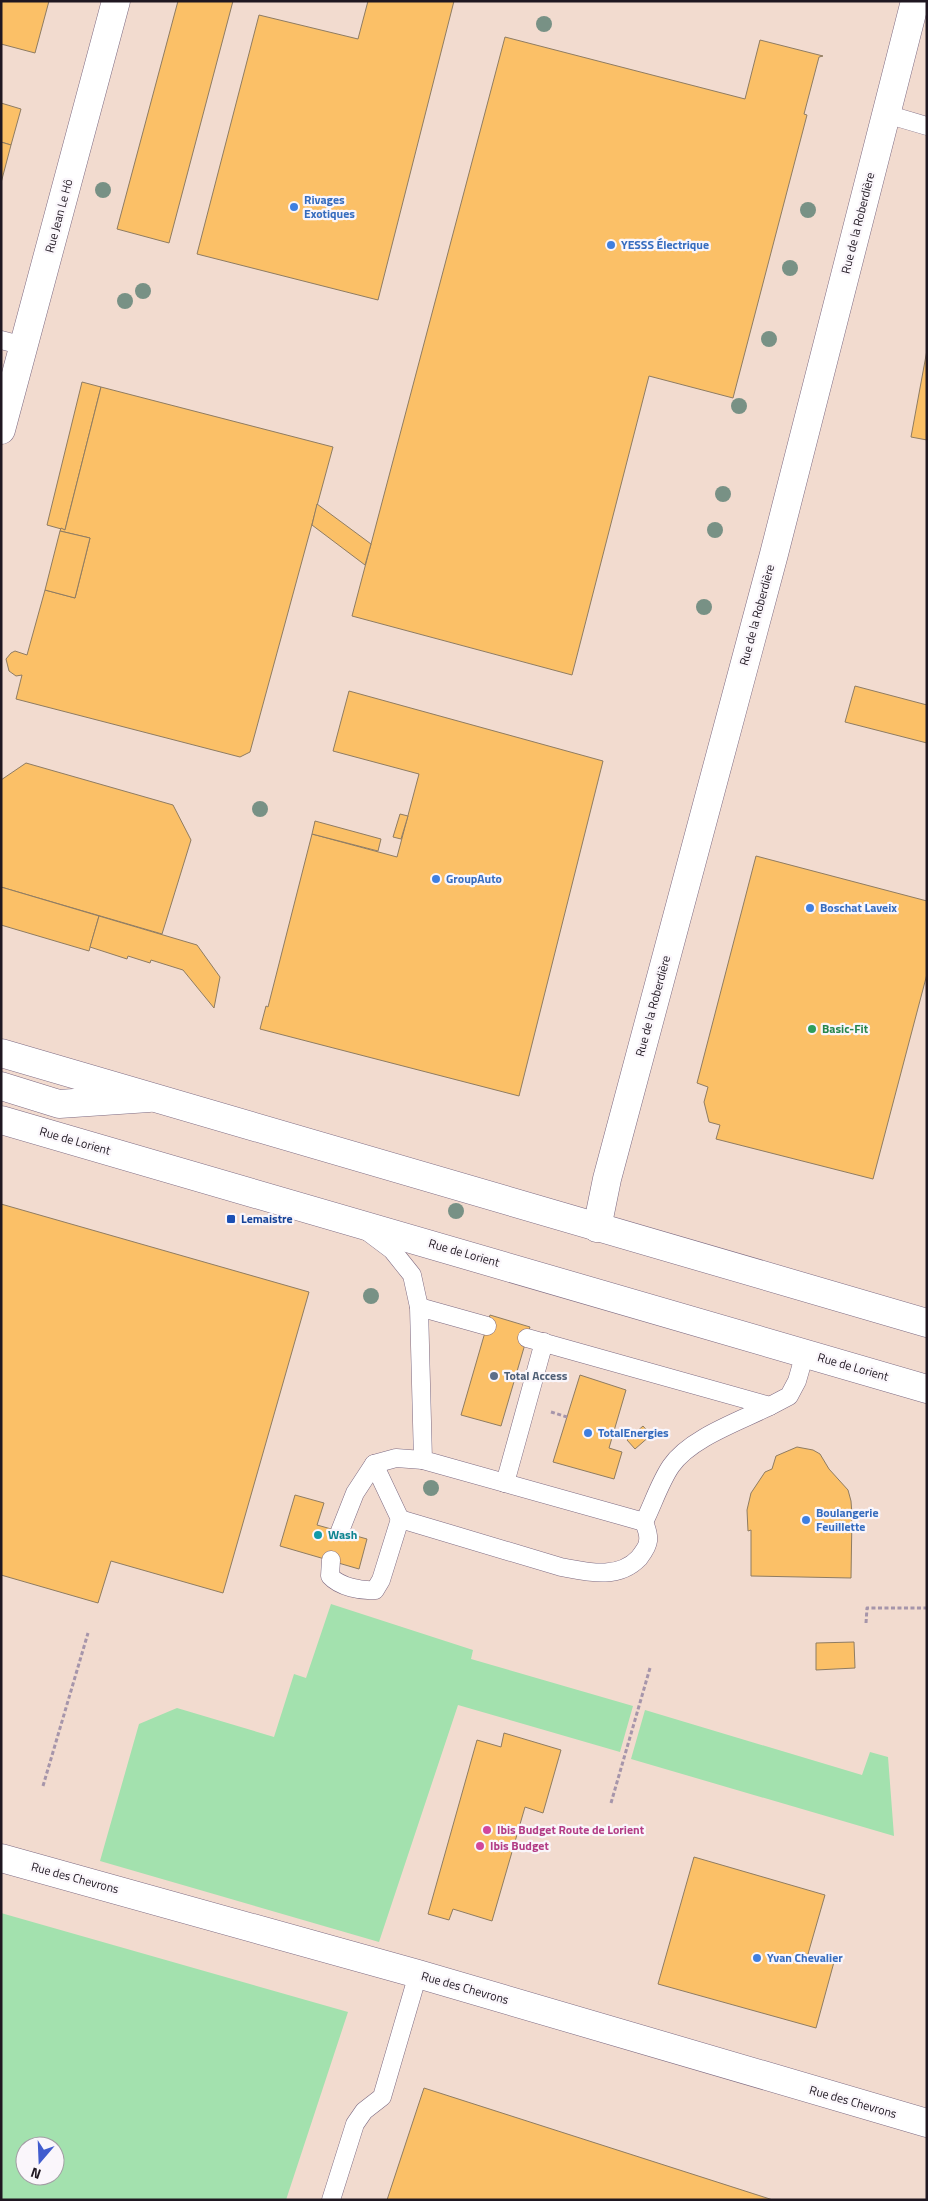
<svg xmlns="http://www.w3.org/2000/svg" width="928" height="2201" font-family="'Titillium Web',sans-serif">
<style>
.industrial{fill:#f2dbcf;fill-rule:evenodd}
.green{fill:#a3e1ae;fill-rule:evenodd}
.building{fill:#fbc067;stroke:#8f7c62}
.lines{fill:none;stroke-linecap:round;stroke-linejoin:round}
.service-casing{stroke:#7d6a82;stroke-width:19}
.minor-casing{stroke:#7d6a82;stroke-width:29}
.primary-casing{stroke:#7d6a82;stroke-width:29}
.path{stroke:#a695aa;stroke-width:3;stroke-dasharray:4 2.5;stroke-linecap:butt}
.service{stroke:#fff;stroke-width:18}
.minor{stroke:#fff;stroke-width:28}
.primary{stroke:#fff;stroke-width:28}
.tree{fill:#789185}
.shop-dot{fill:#3f7fe0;stroke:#faf6fb;stroke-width:2}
.leisure-dot{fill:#2e9e5b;stroke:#faf6fb;stroke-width:2}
.transit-dot{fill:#1a4fb4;stroke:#faf6fb;stroke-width:2}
.service-dot{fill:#5c6f8a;stroke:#faf6fb;stroke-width:2}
.culture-dot{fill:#0f9aa8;stroke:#faf6fb;stroke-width:2}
.hotel-dot{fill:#d1479c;stroke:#faf6fb;stroke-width:2}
.labels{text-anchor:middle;stroke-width:4.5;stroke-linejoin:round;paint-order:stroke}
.shop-label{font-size:12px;font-weight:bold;fill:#366cbe;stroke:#faf6fb;text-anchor:start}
.street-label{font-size:12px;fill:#1f1721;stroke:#faf6fb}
.leisure-label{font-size:12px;font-weight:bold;fill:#27864d;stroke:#faf6fb;text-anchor:start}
.transit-label{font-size:12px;font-weight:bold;fill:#164399;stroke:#faf6fb;text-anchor:start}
.service-label{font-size:12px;font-weight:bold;fill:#4e5e75;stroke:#faf6fb;text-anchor:start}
.culture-label{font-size:12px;font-weight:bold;fill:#0d838f;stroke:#faf6fb;text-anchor:start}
.hotel-label{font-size:12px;font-weight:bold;fill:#b23c85;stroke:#faf6fb;text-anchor:start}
</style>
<rect width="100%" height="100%" fill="#f8e2fd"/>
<!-- industrial -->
<path class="industrial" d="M1,1H927V2200H1ZM25,2146H55V2176H25Z"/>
<!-- green -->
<g class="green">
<polygon points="331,1604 473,1650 471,1659 633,1706 620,1752 458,1705 379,1942 100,1861 139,1724 177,1708 274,1737 294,1674 306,1678"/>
<polygon points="645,1710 862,1775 870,1752 888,1757 894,1836 631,1759"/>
<path d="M1,1913L348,2012L286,2200H1ZM25,2146H55V2176H25Z"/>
</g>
<!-- building -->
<g class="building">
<polygon points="1,1 49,1 35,53 1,44"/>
<polygon points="178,1 233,1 169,243 117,229"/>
<polygon points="368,1 454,1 378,300 197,254 259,15 358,39"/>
<polygon points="505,37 745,99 760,40 823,56 819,57 804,114 807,115 733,398 649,376 572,675 352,616"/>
<polygon points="1,103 21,109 11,145 1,142"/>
<polygon points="1,142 11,145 1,183"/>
<polygon points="927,350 927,440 911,437"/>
<polygon points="82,382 101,387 65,530 47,525"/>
<polygon points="101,387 333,447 250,752 240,757 16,699 22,675 16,676 9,671 6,659 11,653 15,651 27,655 45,590 75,598 90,538 60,531 61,528 65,530"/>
<polygon points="317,504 371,544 365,565 312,525"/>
<polygon points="60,531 90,538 75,598 45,590"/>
<polygon points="855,686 927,705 927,743 845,722"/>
<polygon points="349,691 603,761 519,1096 260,1029 266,1006 268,1007 312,834 397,857 419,774 333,751"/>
<polygon points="26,763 173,805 191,840 162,934 1,887 1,780"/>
<polygon points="400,814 408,816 401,839 393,837"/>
<polygon points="315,821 381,839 378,851 312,834"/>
<polygon points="756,856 927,901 927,974 873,1179 716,1139 720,1125 709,1122 704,1102 708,1087 697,1083"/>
<polygon points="1,887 99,916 89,951 1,925"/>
<polygon points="99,916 197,945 220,977 214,1008 183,970 151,960 150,963 128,956 127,959 90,947"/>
<polygon points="1,1204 309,1292 223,1593 111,1561 98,1603 1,1575"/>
<polygon points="490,1315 530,1327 501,1426 461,1415"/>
<polygon points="580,1375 626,1390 609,1448 622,1452 614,1479 553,1462"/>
<polygon points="643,1426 651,1435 635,1449 627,1440"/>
<polygon points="797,1447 813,1450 820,1454 829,1469 848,1490 851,1501 852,1515 851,1578 751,1576 751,1530 748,1531 747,1510 751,1493 765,1472 772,1469 776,1456"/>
<polygon points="295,1495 324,1503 317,1525 367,1539 359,1569 280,1546"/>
<polygon points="854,1642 855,1668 816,1670 816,1643"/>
<polygon points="504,1733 561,1750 543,1813 525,1807 492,1921 453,1909 449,1920 428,1914 477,1740 501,1747"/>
<polygon points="694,1857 825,1895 808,1954 834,1962 816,2028 658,1984"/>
<polygon points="424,2088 773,2200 387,2200"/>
</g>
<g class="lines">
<!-- service casing -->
<g class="service-casing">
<g id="service">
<polyline points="886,114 927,126"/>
<polyline points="1,340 24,346"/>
<path d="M368,1232L392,1250L412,1275L419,1307L423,1460L644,1522C653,1504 660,1482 671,1466C690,1438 740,1421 770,1406"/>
<polyline points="419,1307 487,1326"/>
<polyline points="527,1338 770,1406 789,1396 797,1381 805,1353"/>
<polyline points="374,1464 400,1519"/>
<polyline points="505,1483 544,1342"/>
<polyline points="340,1531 355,1493 374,1464 396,1458 423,1460"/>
<path d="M331,1560L330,1576C340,1587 361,1591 375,1590L381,1580L400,1519L561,1567C588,1572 618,1580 639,1558C642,1554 648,1546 648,1541C649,1536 646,1527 644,1522"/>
<polyline points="331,2200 355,2124 364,2111 382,2097 418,1974"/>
</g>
</g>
<!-- minor casing -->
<g class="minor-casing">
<g id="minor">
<polyline points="1,430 116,1"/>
<polyline points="1,1086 59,1104 149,1098"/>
<polyline points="597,1228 607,1179 774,554 915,1"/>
<polyline points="1,1858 418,1974 927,2123"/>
</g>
</g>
<!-- primary casing -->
<g class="primary-casing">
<g id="primary">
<polyline points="1,1053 927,1323"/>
<polyline points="1,1120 927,1389"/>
</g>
</g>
<!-- path -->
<g class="path">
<polyline points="551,1412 567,1417"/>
<polyline points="866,1623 867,1608 927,1608"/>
<polyline points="43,1786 88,1633"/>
<polyline points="611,1803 650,1668"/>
</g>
<!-- service -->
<use href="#service" class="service"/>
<!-- minor -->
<use href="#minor" class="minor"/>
<!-- primary -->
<use href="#primary" class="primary"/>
</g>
<!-- trees -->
<g class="tree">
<circle cx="544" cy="24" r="8"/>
<circle cx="103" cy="190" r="8"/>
<circle cx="808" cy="210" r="8"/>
<circle cx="790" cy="268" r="8"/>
<circle cx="143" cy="291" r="8"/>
<circle cx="125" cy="301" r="8"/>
<circle cx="769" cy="339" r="8"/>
<circle cx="739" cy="406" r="8"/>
<circle cx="723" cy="494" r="8"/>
<circle cx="715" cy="530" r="8"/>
<circle cx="704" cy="607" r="8"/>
<circle cx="260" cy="809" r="8"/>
<circle cx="456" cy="1211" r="8"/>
<circle cx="371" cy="1296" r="8"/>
<circle cx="431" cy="1488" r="8"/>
</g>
<!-- markers -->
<g class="shop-dot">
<circle cx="294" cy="207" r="5"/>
<circle cx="611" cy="245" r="5"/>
<circle cx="436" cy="879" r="5"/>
<circle cx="810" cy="908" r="5"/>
<circle cx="588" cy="1433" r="5"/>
<circle cx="806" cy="1520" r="5"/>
<circle cx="757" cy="1958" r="5"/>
</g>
<circle class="leisure-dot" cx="812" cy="1029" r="5"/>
<rect class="transit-dot" x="226" y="1214" width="10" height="10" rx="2.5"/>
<circle class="service-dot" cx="494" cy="1376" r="5"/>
<circle class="culture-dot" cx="318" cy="1535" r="5"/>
<g class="hotel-dot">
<circle cx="487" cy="1830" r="5"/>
<circle cx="480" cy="1846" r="5"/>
</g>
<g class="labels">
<!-- shop labels -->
<g class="shop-label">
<text x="304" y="204">Rivages<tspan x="304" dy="14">Exotiques</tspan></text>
<text x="621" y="249">YESSS Électrique</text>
<text x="446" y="883">GroupAuto</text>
<text x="820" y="912">Boschat Laveix</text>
<text x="598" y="1437">TotalEnergies</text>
<text x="816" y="1517">Boulangerie<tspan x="816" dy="14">Feuillette</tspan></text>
<text x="767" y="1962">Yvan Chevalier</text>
</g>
<!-- street labels -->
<g class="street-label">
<text transform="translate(59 216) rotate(-75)" y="4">Rue Jean Le Hô</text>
<text transform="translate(858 223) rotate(-76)" y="4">Rue de la Roberdière</text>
<text transform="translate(757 615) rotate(-75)" y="4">Rue de la Roberdière</text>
<text transform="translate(653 1006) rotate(-75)" y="4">Rue de la Roberdière</text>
<text transform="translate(75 1141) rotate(16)" y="4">Rue de Lorient</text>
<text transform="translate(464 1253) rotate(16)" y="4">Rue de Lorient</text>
<text transform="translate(853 1367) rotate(16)" y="4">Rue de Lorient</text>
<text transform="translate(75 1878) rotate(15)" y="4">Rue des Chevrons</text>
<text transform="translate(465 1988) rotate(16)" y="4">Rue des Chevrons</text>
<text transform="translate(853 2102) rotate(16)" y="4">Rue des Chevrons</text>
</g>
<!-- leisure labels -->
<g class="leisure-label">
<text x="822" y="1033">Basic-Fit</text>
</g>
<!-- transit labels -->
<g class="transit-label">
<text x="241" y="1223">Lemaistre</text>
</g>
<!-- service labels -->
<g class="service-label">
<text x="504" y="1380">Total Access</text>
</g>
<!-- culture labels -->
<g class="culture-label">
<text x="328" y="1539">Wash</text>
</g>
<!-- hotel labels -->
<g class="hotel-label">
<text x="497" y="1834">Ibis Budget Route de Lorient</text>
<text x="490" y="1850">Ibis Budget</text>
</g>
</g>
<!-- border -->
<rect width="928" height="2201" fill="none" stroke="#1f1721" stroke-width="5"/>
<!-- north arrow -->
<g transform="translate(40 2161) rotate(199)"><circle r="24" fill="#faf6fb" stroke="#a29da4"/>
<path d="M0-4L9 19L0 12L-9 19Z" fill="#405cce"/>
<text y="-8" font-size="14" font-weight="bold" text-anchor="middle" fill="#1f1721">N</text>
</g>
</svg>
